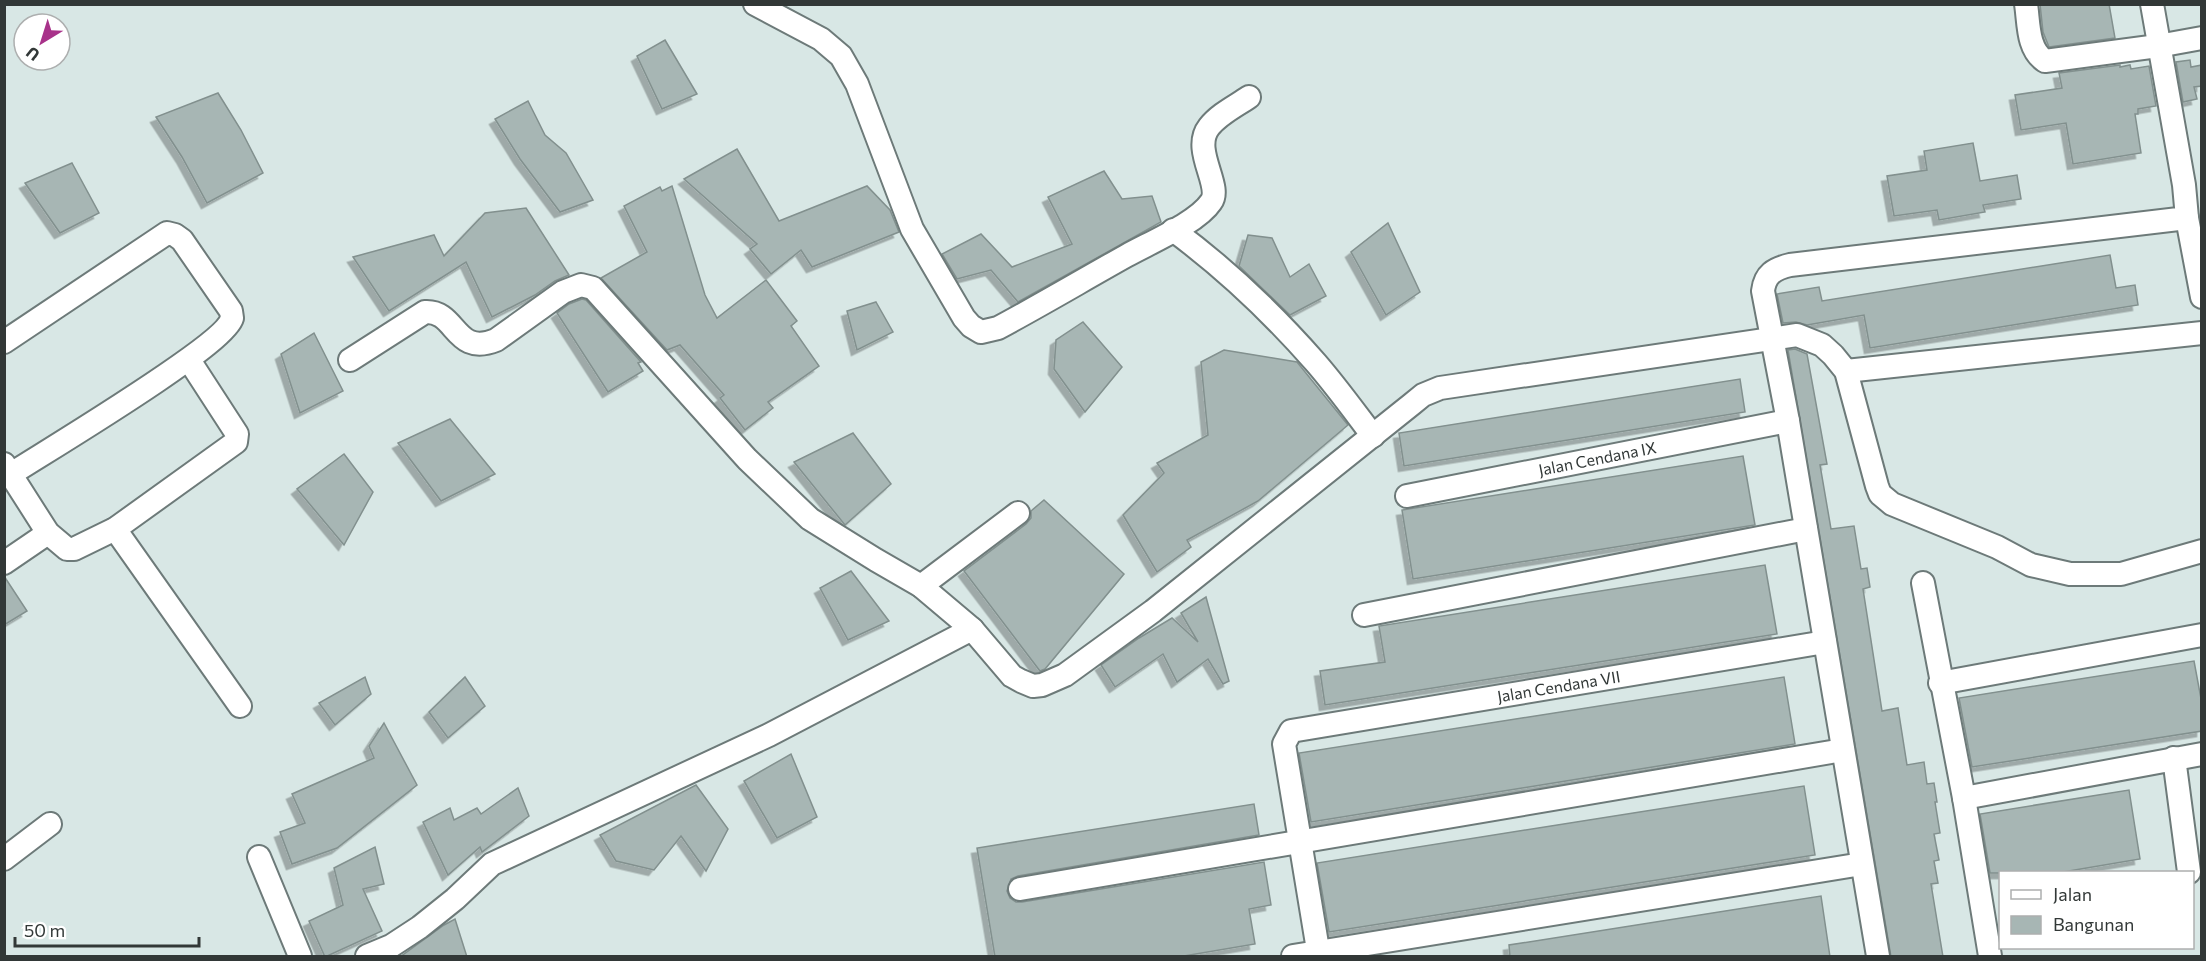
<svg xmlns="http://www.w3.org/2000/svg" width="2206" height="961" font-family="Commissioner,sans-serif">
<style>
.building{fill:#a7b6b4;stroke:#82908e;stroke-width:1.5;filter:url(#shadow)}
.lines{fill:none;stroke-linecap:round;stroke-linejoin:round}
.street-casing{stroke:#6d7a79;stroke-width:26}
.street{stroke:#fff;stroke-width:22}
.labels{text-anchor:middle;stroke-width:4.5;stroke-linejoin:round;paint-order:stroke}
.street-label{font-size:16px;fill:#323837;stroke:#fff}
</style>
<defs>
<filter id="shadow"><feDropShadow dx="-5.5" dy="5.5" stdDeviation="0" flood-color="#0004"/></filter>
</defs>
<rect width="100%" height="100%" fill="#d8e7e5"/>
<!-- building -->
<g class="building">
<polygon points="2040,4 2109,4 2115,38 2049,47 2043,32"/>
<polygon points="665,40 697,94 662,109 637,56"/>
<polygon points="2190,60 2191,67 2202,65 2202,86 2194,87 2197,99 2183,102 2176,62"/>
<polygon points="2120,65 2120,67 2130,65 2131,69 2149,66 2156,106 2138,109 2138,114 2135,114 2141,153 2073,164 2066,123 2021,130 2015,95 2062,88 2059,73"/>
<polygon points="218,93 241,130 263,173 207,203 182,157 156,117"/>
<polygon points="528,101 545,135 566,153 593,200 560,212 520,159 495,119"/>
<polygon points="1973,143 1980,181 2017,175 2021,199 1983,205 1985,212 1939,220 1937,210 1894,216 1887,176 1927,170 1924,151"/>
<polygon points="737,149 779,221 867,186 890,210 899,232 812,267 801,250 771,274 750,249 757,244 684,179"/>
<polygon points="72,163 99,213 60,233 25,183"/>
<polygon points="1104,171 1122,199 1152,196 1161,222 1018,302 991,270 957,279 942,254 981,234 1012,267 1072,244 1048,197"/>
<polygon points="672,186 705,295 717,318 766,280 797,321 791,326 819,366 768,402 773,408 745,430 720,398 724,395 680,345 667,350 601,278 647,252 624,206 660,187 662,191"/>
<polygon points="526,208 569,275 555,281 535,295 492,317 466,262 389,311 353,257 434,235 444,256 485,213"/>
<polygon points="1388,223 1420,292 1386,315 1351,252"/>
<polygon points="1248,235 1272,238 1290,277 1309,264 1326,296 1290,315 1239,266"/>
<polygon points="2110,255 2116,288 2135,285 2138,305 1870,348 1864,315 1807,325 1796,322 1783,323 1777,294 1819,287 1822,301"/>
<polygon points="582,299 586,300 641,362 638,363 643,371 608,392 557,313 569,304"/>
<polygon points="876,302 893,332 857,350 847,311"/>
<polygon points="1083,322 1122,367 1085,412 1054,369 1056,340"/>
<polygon points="314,333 343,391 300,413 281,354"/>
<polygon points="1795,349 1807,354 1827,464 1820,465 1831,529 1854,526 1861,569 1867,568 1870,587 1863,589 1882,711 1898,708 1907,765 1924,762 1927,784 1934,783 1937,802 1935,802 1940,833 1934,834 1939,860 1934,861 1938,883 1931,884 1943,957 1891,957 1788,350"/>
<polygon points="1224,350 1297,362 1348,425 1258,501 1187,540 1191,547 1157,572 1123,515 1164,473 1157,463 1208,435 1201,362"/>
<polygon points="1740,379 1745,412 1404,466 1399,433"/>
<polygon points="450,419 495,474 441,501 398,443"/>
<polygon points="853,433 891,484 845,525 794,462"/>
<polygon points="344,454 373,492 344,545 297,489"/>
<polygon points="1743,456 1755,525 1413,579 1402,510"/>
<polygon points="1044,500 1124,574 1045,669 1040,671 964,571 1026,524 1031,518 1031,511"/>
<polygon points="1765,565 1777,634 1325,705 1320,671 1385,662 1379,626"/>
<polygon points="851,571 889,621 848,640 820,588"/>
<polygon points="4,576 27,611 4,625"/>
<polygon points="1206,597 1229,681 1223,684 1208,659 1177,682 1163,654 1115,687 1101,665 1139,638 1172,618 1198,642 1181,613"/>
<polygon points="2194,661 2202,704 2202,731 1972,767 1959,698"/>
<polygon points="365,677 371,694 335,725 319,703"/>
<polygon points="465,677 485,706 448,738 429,712"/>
<polygon points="1784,677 1795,744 1311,822 1299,753"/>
<polygon points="384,723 417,785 337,848 292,864 280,832 305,823 292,794 374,758 369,746"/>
<polygon points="791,754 817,817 777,838 744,781"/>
<polygon points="696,785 728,829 706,871 681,836 654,870 616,861 600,835"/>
<polygon points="1804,786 1815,855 1329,932 1317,863"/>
<polygon points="518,788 529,816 482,852 480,847 448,875 423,822 450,808 454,820 477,808 481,814"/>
<polygon points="2129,790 2140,859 2057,873 1990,873 1980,814"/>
<polygon points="1254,804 1259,835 1018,876 1011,879 1007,891 1010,898 1016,902 1022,902 1264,862 1271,905 1249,909 1255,944 1178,957 995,957 977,848"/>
<polygon points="375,847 384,884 363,889 382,931 325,957 309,921 343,905 334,868"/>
<polygon points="1821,896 1830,957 1510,957 1509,945"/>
<polygon points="455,919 467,957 400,957 444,925"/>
</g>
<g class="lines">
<!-- street casing -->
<g class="street-casing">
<g id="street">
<path d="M755,4L821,39L841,56L857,84L912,229L964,318L971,326L981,332L998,328C1041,305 1083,280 1126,256C1149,243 1197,223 1211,202C1223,186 1191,150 1209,127C1219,114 1236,106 1249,97"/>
<path d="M2026,4C2029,23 2027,49 2045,61L2158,46L2202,38"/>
<polyline points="2187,218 2202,297"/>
<path d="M1173,230C1226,269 1273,314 1316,363C1336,386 1354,411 1373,436"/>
<path d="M4,342L167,233L175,235L182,240L231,311L232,318C225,345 45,452 11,474"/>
<path d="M350,360L425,312C457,310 454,357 496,340L563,292L581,285L593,288L747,459L810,519L876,560L921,586L972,629"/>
<polyline points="1846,371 2202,333"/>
<polyline points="4,464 48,533 67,549 74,549 115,529 236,442 237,434 189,360"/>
<path id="s1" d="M1407,496L1788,421"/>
<polyline points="115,529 240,706"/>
<polyline points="4,563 48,533"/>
<polyline points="1923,583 1964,798 1990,956"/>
<polyline points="921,586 1018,513"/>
<polyline points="1364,615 1806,529"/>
<polyline points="1940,683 2202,635"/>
<polyline points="2174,758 2189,872"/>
<polyline points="1964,798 2202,754"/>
<polyline points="259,857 300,956"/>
<polyline points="4,859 50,824"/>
<polyline points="1020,889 1843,750"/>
<polyline points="367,956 391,946 420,927 455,899 492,864 769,735 972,629 1012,676 1021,681 1033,686 1042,685 1065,675 1153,611 1412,404 1423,395 1440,388 1797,335 1822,345 1833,355 1846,371 1877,486 1880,494 1892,504 1997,547 2031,565 2070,574 2121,574 2202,551"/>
<polyline points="1293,956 1862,864"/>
<path id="s2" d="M1319,956L1284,744L1291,731L1825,642"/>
<path d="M1878,956L1788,421L1763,291C1765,274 1774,269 1790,265L2187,218L2184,185L2152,4"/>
</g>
</g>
<!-- street -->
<use href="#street" class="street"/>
</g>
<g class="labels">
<!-- street labels -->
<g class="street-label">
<text dy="6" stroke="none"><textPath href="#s1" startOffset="194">Jalan Cendana IX</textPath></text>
<text dy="6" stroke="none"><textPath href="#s2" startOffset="501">Jalan Cendana VII</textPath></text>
</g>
</g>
<!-- border -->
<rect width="2206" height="961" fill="none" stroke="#323837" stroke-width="12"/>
<!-- legend -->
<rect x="1999" y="871" width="195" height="78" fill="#ffffff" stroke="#adafaf" stroke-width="1.5"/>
<rect x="2011" y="890" width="30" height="9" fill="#ffffff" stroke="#adafaf" stroke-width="1.5"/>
<text x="2053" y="901" font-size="18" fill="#323837">Jalan</text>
<rect x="2011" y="916" width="30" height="18" fill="#a7b6b4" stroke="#adafaf" stroke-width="1.5"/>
<text x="2053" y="931" font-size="18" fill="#323837">Bangunan</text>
<!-- north arrow -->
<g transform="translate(42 42) rotate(218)"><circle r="28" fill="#ffffff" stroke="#adafaf" stroke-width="1.5"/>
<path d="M0-4.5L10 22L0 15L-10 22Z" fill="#a8328a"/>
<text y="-9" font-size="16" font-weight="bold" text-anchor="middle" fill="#323837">U</text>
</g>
<!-- scale -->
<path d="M15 937v9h184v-9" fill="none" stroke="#323837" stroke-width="3"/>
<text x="24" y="937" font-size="18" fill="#323837" stroke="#ffffff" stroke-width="4.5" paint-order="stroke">50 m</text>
</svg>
